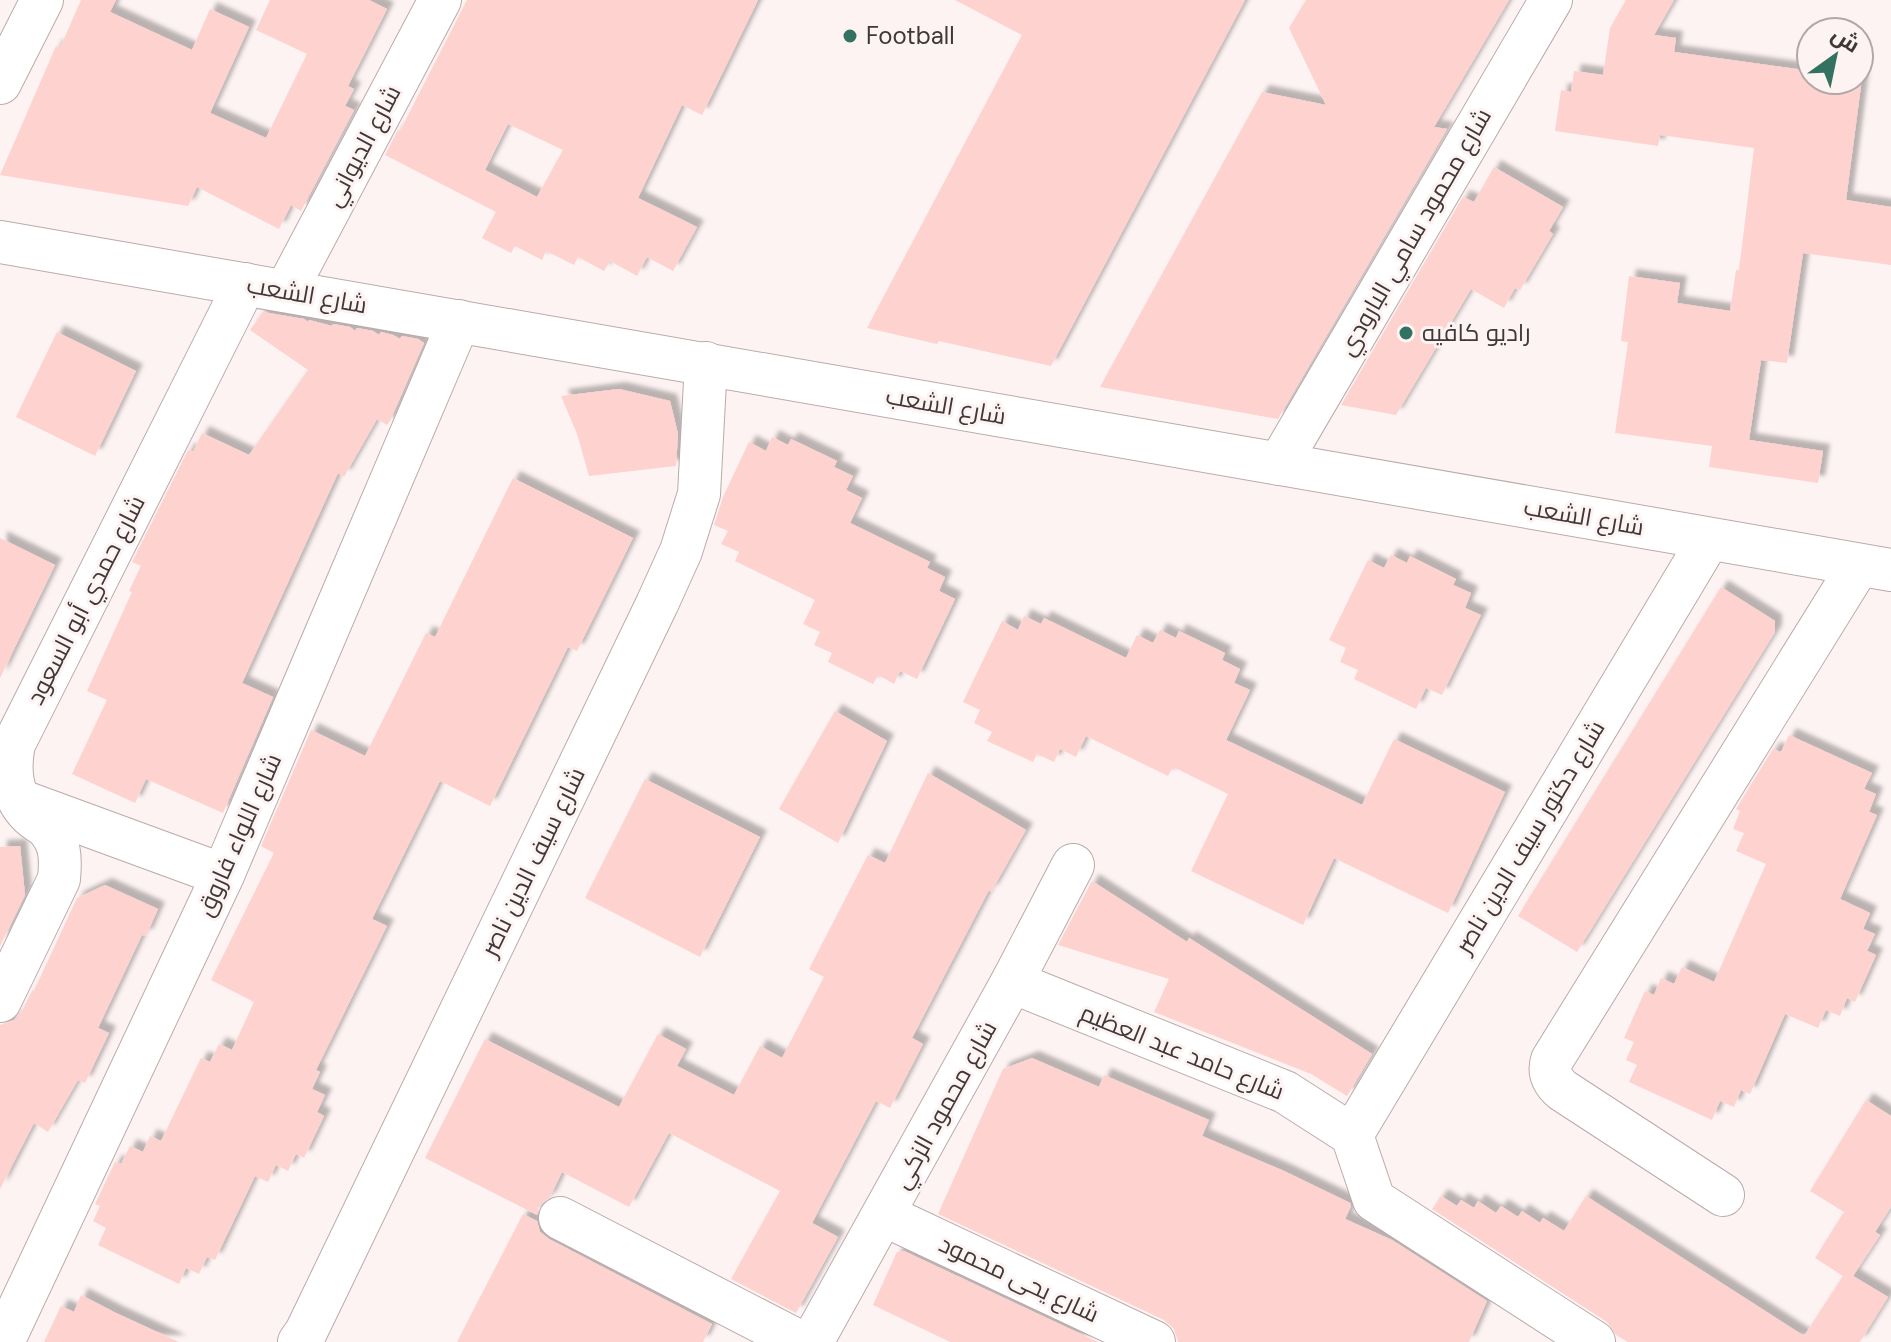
<svg xmlns="http://www.w3.org/2000/svg" width="1891" height="1342" font-family="'DM Sans',Cairo,sans-serif">
<style>
.building{fill:#fed2cf;fill-rule:evenodd;filter:url(#shadow)}
.lines{fill:none;stroke-linecap:round;stroke-linejoin:round}
.minor-casing{stroke:#bbabaa;stroke-width:44}
.minor{stroke:#fff;stroke-width:42}
.poi-dot{fill:#337260;stroke:#fdf3f2;stroke-width:3}
.labels{text-anchor:middle;stroke-width:6;stroke-linejoin:round;paint-order:stroke}
.poi-label{font-size:24px;fill:#3f3838;stroke:#fdf3f2;text-anchor:start}
.street-label{font-size:24px;fill:#3f3838;stroke:#fdf3f2}
</style>
<defs>
<filter id="shadow"><feDropShadow dx="7" dy="-7" stdDeviation="2" flood-color="#0004"/></filter>
</defs>
<rect width="100%" height="100%" fill="#fdf3f2"/>
<!-- building -->
<g class="building">
<polygon points="81,0 116,0 110,12 192,50 210,9 249,27 210,113 266,138 307,54 256,30 270,0 369,0 387,9 348,86 354,89 345,106 354,110 301,211 291,205 279,229 197,187 188,206 0,175 56,46 60,48"/>
<path d="M467,0H758L702,115L682,105L638,198L697,227L673,271L647,257L637,276L610,261L604,271L578,257L574,265L546,251L542,260L515,246L511,253L482,238L496,212L385,155L398,130L400,131ZM508,124L563,150L537,197L485,170Z"/>
<polygon points="955,0 1245,0 1051,366 939,341 937,344 867,328 1022,35"/>
<polygon points="1306,0 1509,0 1434,127 1447,129 1278,419 1100,387 1262,92 1326,105 1289,28"/>
<polygon points="1626,0 1674,0 1654,35 1676,38 1674,52 1811,71 1811,80 1859,80 1859,78 1862,78 1846,200 1891,207 1891,265 1803,253 1787,363 1761,360 1749,440 1823,451 1818,483 1709,467 1712,446 1615,433 1628,342 1621,341 1629,276 1680,283 1677,303 1730,311 1736,270 1739,270 1754,148 1660,135 1658,146 1555,131 1561,90 1571,92 1574,71 1603,75 1610,28"/>
<polygon points="1494,167 1563,207 1549,231 1553,234 1520,290 1515,288 1504,308 1471,289 1396,415 1341,405 1463,197 1474,202"/>
<polygon points="263,312 304,319 308,322 309,320 332,326 333,324 350,327 355,331 357,328 373,331 379,335 381,332 393,335 400,339 402,336 418,339 424,343 390,421 387,425 377,419 344,477 338,473 242,683 273,697 223,813 146,779 135,803 72,774 107,700 87,691 132,592 129,591 141,566 132,562 188,450 193,452 202,433 249,455 308,370 250,330"/>
<polygon points="57,332 136,371 95,456 16,417"/>
<polygon points="619,389 670,401 678,434 676,466 589,476 577,434 561,396"/>
<polygon points="772,437 788,445 791,439 837,461 834,467 853,476 846,490 862,498 850,523 930,562 927,568 945,577 939,591 955,599 917,679 900,671 894,684 878,675 873,684 828,662 832,653 814,645 820,632 803,624 815,600 735,561 739,552 721,544 728,531 714,525 723,497 749,442 766,451"/>
<polygon points="513,478 633,538 577,651 568,647 490,806 440,781 372,919 387,926 316,1070 320,1072 312,1089 325,1095 317,1112 324,1116 304,1158 296,1154 288,1171 276,1165 268,1182 255,1176 215,1260 207,1257 199,1274 186,1268 179,1284 98,1245 106,1228 93,1221 100,1206 95,1204 115,1162 121,1164 130,1146 143,1152 150,1136 161,1141 201,1058 210,1062 219,1044 232,1050 254,1002 211,980 274,853 261,846 311,730 365,756 426,633 435,637"/>
<polygon points="0,538 55,565 0,678"/>
<polygon points="1391,555 1407,563 1410,556 1456,579 1453,585 1471,593 1465,608 1481,615 1442,695 1426,688 1416,709 1354,679 1358,670 1340,662 1346,648 1329,640 1368,560 1384,568"/>
<polygon points="1721,587 1775,621 1775,632 1577,952 1518,916"/>
<polygon points="1024,616 1041,624 1044,618 1126,658 1137,635 1153,643 1160,630 1176,638 1179,631 1225,653 1222,660 1240,669 1234,683 1250,690 1226,740 1362,805 1394,739 1505,792 1448,913 1334,858 1303,925 1191,871 1228,794 1173,767 1168,776 1086,736 1076,757 1060,749 1054,762 1037,754 1033,762 987,741 992,732 974,723 980,710 963,702 1002,621 1018,630"/>
<polygon points="835,711 887,741 838,843 779,809"/>
<polygon points="1789,735 1872,773 1864,789 1876,794 1869,812 1877,815 1840,899 1870,913 1863,929 1875,934 1867,951 1876,955 1855,1002 1847,998 1840,1016 1826,1010 1818,1028 1785,1014 1750,1094 1741,1090 1734,1107 1720,1101 1712,1120 1629,1082 1637,1065 1626,1060 1634,1042 1624,1038 1645,991 1654,995 1661,978 1674,984 1682,967 1714,982 1766,864 1736,851 1744,833 1733,829 1740,811 1736,809 1773,749 1781,752"/>
<polygon points="928,773 1026,830 991,892 989,890 912,1038 923,1044 890,1108 876,1101 812,1223 838,1237 796,1313 731,1279 780,1191 669,1133 629,1207 562,1172 550,1197 539,1206 537,1215 425,1158 485,1039 619,1107 658,1034 686,1049 677,1066 734,1095 760,1046 782,1058 824,977 809,969 868,855 885,863"/>
<polygon points="645,779 760,837 700,957 585,898"/>
<polygon points="20,846 25,895 0,946 0,847"/>
<polygon points="1092,881 1187,942 1189,938 1372,1054 1347,1096 1311,1074 1154,1012 1169,979 1058,945"/>
<polygon points="105,885 158,909 146,936 142,935 98,1028 109,1033 85,1083 78,1080 48,1132 34,1123 0,1189 0,1025 14,1020 22,1011 33,989 33,993 77,898"/>
<polygon points="1032,1058 1099,1087 1104,1075 1209,1120 1202,1136 1284,1171 1350,1203 1351,1206 1345,1219 1392,1240 1487,1301 1469,1342 1178,1342 1174,1329 1164,1320 938,1214 1003,1069"/>
<polygon points="1866,1100 1891,1116 1891,1207 1875,1232 1880,1235 1853,1276 1888,1297 1860,1342 1628,1342 1616,1335 1607,1322 1432,1209 1441,1196 1457,1206 1461,1200 1474,1208 1478,1201 1496,1213 1501,1206 1518,1217 1522,1211 1540,1223 1543,1218 1564,1231 1586,1196 1804,1336 1843,1276 1815,1258 1844,1212 1810,1191"/>
<polygon points="523,1214 537,1221 540,1232 549,1239 712,1324 703,1342 457,1342"/>
<polygon points="904,1251 1098,1342 950,1342 873,1305 897,1252"/>
<polygon points="81,1295 116,1313 179,1342 44,1342 61,1306 74,1312"/>
</g>
<g class="lines">
<!-- minor casing -->
<g class="minor-casing">
<g id="minor">
<polyline points="0,83 42,0"/>
<polyline points="0,242 1891,570"/>
<polyline points="286,291 440,0"/>
<polyline points="1279,464 1551,0"/>
<polyline points="24,802 223,875"/>
<polyline points="1012,982 1285,1092 1352,1135 1374,1200 1594,1342"/>
<path d="M0,1001L59,879C61,858 61,842 45,826C40,822 34,819 30,815C10,795 9,769 14,744L245,284"/>
<polyline points="1352,1135 1709,539"/>
<path d="M1723,1195L1562,1090C1552,1081 1548,1073 1552,1060L1859,565"/>
<polyline points="884,1215 1154,1342"/>
<polyline points="560,1218 800,1342"/>
<polyline points="3,1342 223,875 459,321"/>
<polyline points="299,1342 306,1332 657,604 681,551 699,494 706,363"/>
<polyline points="812,1342 1012,982 1073,865"/>
</g>
</g>
<!-- minor -->
<use href="#minor" class="minor"/>
</g>
<!-- markers -->
<g class="poi-dot">
<circle cx="850" cy="36" r="8"/>
<circle cx="1406" cy="333" r="8"/>
</g>
<g class="labels">
<!-- poi labels -->
<g class="poi-label">
<text x="866" y="44">Football</text>
<text x="1422" y="341">راديو كافيه</text>
</g>
<!-- street labels -->
<g class="street-label">
<text transform="translate(363 146) rotate(-62)" y="8">شارع الديواني</text>
<text transform="translate(1415 232) rotate(-60)" y="8">شارع محمود سامي البارودي</text>
<text transform="translate(307 295) rotate(10)" y="8">شارع الشعب</text>
<text transform="translate(946 406) rotate(10)" y="8">شارع الشعب</text>
<text transform="translate(1584 517) rotate(10)" y="8">شارع الشعب</text>
<text transform="translate(86 600) rotate(-63)" y="8">شارع حمدي أبو السعود</text>
<text transform="translate(239 835) rotate(-66)" y="8">شارع اللواء فاروق</text>
<text transform="translate(1530 837) rotate(-59)" y="8">شارع دكتور سيف الدين ناصر</text>
<text transform="translate(533 862) rotate(-64)" y="8">شارع سيف الدين ناصر</text>
<text transform="translate(1182 1052) rotate(22)" y="8">شارع حامد عبد العظيم</text>
<text transform="translate(945 1105) rotate(-61)" y="8">شارع محمود الزكي</text>
<text transform="translate(1019 1279) rotate(25)" y="8">شارع يحى محمود</text>
</g>
</g>
<!-- north arrow -->
<g transform="translate(1835 56) rotate(33)"><circle r="38" fill="#fdf3f2" stroke="#b1a8a8" stroke-width="2"/>
<path d="M0-6L14 30L0 20L-14 30Z" fill="#337260"/>
<text y="-12" font-size="22" font-weight="bold" text-anchor="middle" fill="#3f3838">ش</text>
</g>
</svg>
